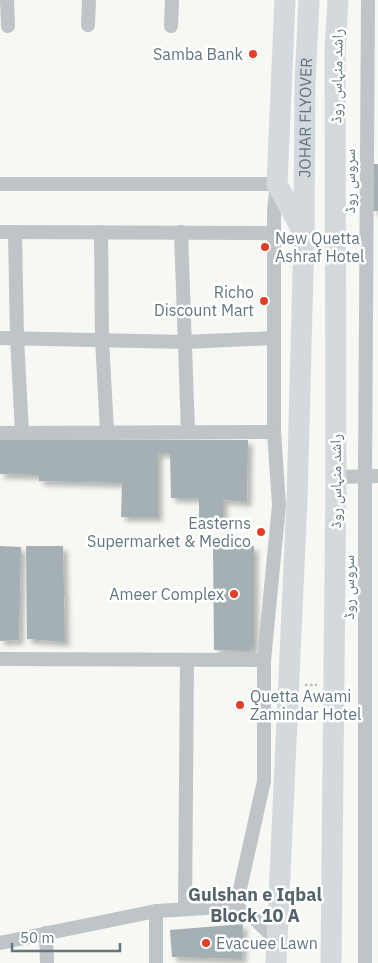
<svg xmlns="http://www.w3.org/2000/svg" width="378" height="963" font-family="'IBM Plex Sans','Noto Naskh Arabic',sans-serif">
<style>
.building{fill:#a5b0b4;filter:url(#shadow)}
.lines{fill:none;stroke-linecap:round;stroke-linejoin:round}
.path{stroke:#b8bdbf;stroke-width:2.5;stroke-dasharray:2.5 2.5;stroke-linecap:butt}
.minor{stroke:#bec4c7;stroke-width:14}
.primary{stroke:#d3d9dc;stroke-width:21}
.poi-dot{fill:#e53c27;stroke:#fff;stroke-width:2}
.labels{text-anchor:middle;stroke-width:5;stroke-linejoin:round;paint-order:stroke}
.poi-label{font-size:16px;fill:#627680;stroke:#fff;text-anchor:end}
.street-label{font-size:16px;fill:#627680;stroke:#fff}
.neighbourhood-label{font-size:18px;font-weight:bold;fill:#54636a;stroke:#fff}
</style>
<defs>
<filter id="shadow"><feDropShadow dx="4.5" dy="4.5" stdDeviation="2.5" flood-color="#0004"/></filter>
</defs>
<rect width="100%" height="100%" fill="#f7f7f4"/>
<!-- building -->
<g class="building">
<polygon points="374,164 378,164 378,211 373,211"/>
<polygon points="0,439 248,440 247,502 223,500 223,521 199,521 199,498 171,498 170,453 158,453 158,517 121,517 122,483 39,481 39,475 0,474"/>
<polygon points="0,546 21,547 19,640 0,641"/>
<polygon points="26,546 63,546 65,642 27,639"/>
<polygon points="213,546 254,546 254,646 249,651 214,650"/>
<polygon points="243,924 242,959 172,957 170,930"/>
</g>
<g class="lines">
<!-- path -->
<polyline class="path" points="305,685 317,685"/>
<!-- minor -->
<g class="minor">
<polyline points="7,0 8,26"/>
<polyline points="88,25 89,0"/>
<polyline points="171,26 172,0"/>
<polyline points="0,184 277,184 274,211 274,432 279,505 264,660 264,781 236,907"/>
<polyline points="0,232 275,233"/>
<polyline points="15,232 17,338 22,433"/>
<polyline points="101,232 102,339 107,432"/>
<polyline points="181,232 188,432"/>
<polyline points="0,338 186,342 274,338"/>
<polyline points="0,433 274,432"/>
<polyline points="336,477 378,476"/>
<polyline points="0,659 264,660"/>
<polyline points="185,909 187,660"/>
<polyline points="156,911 156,963"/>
<polyline points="46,933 47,963"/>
<polyline points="0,943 156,911 223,907 236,907 256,920 277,941"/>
<polyline points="365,963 365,473 368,0"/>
</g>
<!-- primary -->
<g class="primary">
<polyline points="285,0 277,184 303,232"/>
<path id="s1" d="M276,963L297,500L304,235L305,85L309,0"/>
<polyline points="331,963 336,477 335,52 338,0"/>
</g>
</g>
<!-- markers -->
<g class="poi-dot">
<circle cx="253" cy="54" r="5"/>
<circle cx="265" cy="247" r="5"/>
<circle cx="264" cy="301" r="5"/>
<circle cx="261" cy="532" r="5"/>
<circle cx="234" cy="594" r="5"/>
<circle cx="240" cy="705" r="5"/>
<circle cx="206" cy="943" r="5"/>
</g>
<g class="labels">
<!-- poi labels -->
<g class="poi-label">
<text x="243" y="60">Samba Bank</text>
<text x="275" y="244" text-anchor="start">New Quetta<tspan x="275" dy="18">Ashraf Hotel</tspan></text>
<text x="254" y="298">Richo<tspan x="254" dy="18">Discount Mart</tspan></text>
<text x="251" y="529">Easterns<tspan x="251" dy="18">Supermarket &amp; Medico</tspan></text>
<text x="224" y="600">Ameer Complex</text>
<text x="250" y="702" text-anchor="start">Quetta Awami<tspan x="250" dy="18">Zamindar Hotel</tspan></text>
<text x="216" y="949" text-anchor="start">Evacuee Lawn</text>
</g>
<!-- street labels -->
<g class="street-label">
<text transform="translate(336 76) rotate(-89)" y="6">راشد منہاس روڈ</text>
<text dy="6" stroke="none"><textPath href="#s1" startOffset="846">JOHAR FLYOVER</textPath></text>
<text transform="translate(349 181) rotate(-90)" y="6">سروس روڈ</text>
<text transform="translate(335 481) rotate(-90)" y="6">راشد منہاس روڈ</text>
<text transform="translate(348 587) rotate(-90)" y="6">سروس روڈ</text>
</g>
<!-- neighbourhood labels -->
<g class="neighbourhood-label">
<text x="255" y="901">Gulshan e Iqbal<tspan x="255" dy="21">Block 10 A</tspan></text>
</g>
</g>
<!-- scale -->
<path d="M12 943v8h108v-8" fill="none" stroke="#627680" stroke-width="2.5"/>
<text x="20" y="943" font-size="15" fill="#627680" stroke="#ffffff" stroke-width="4" paint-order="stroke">50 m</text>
</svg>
